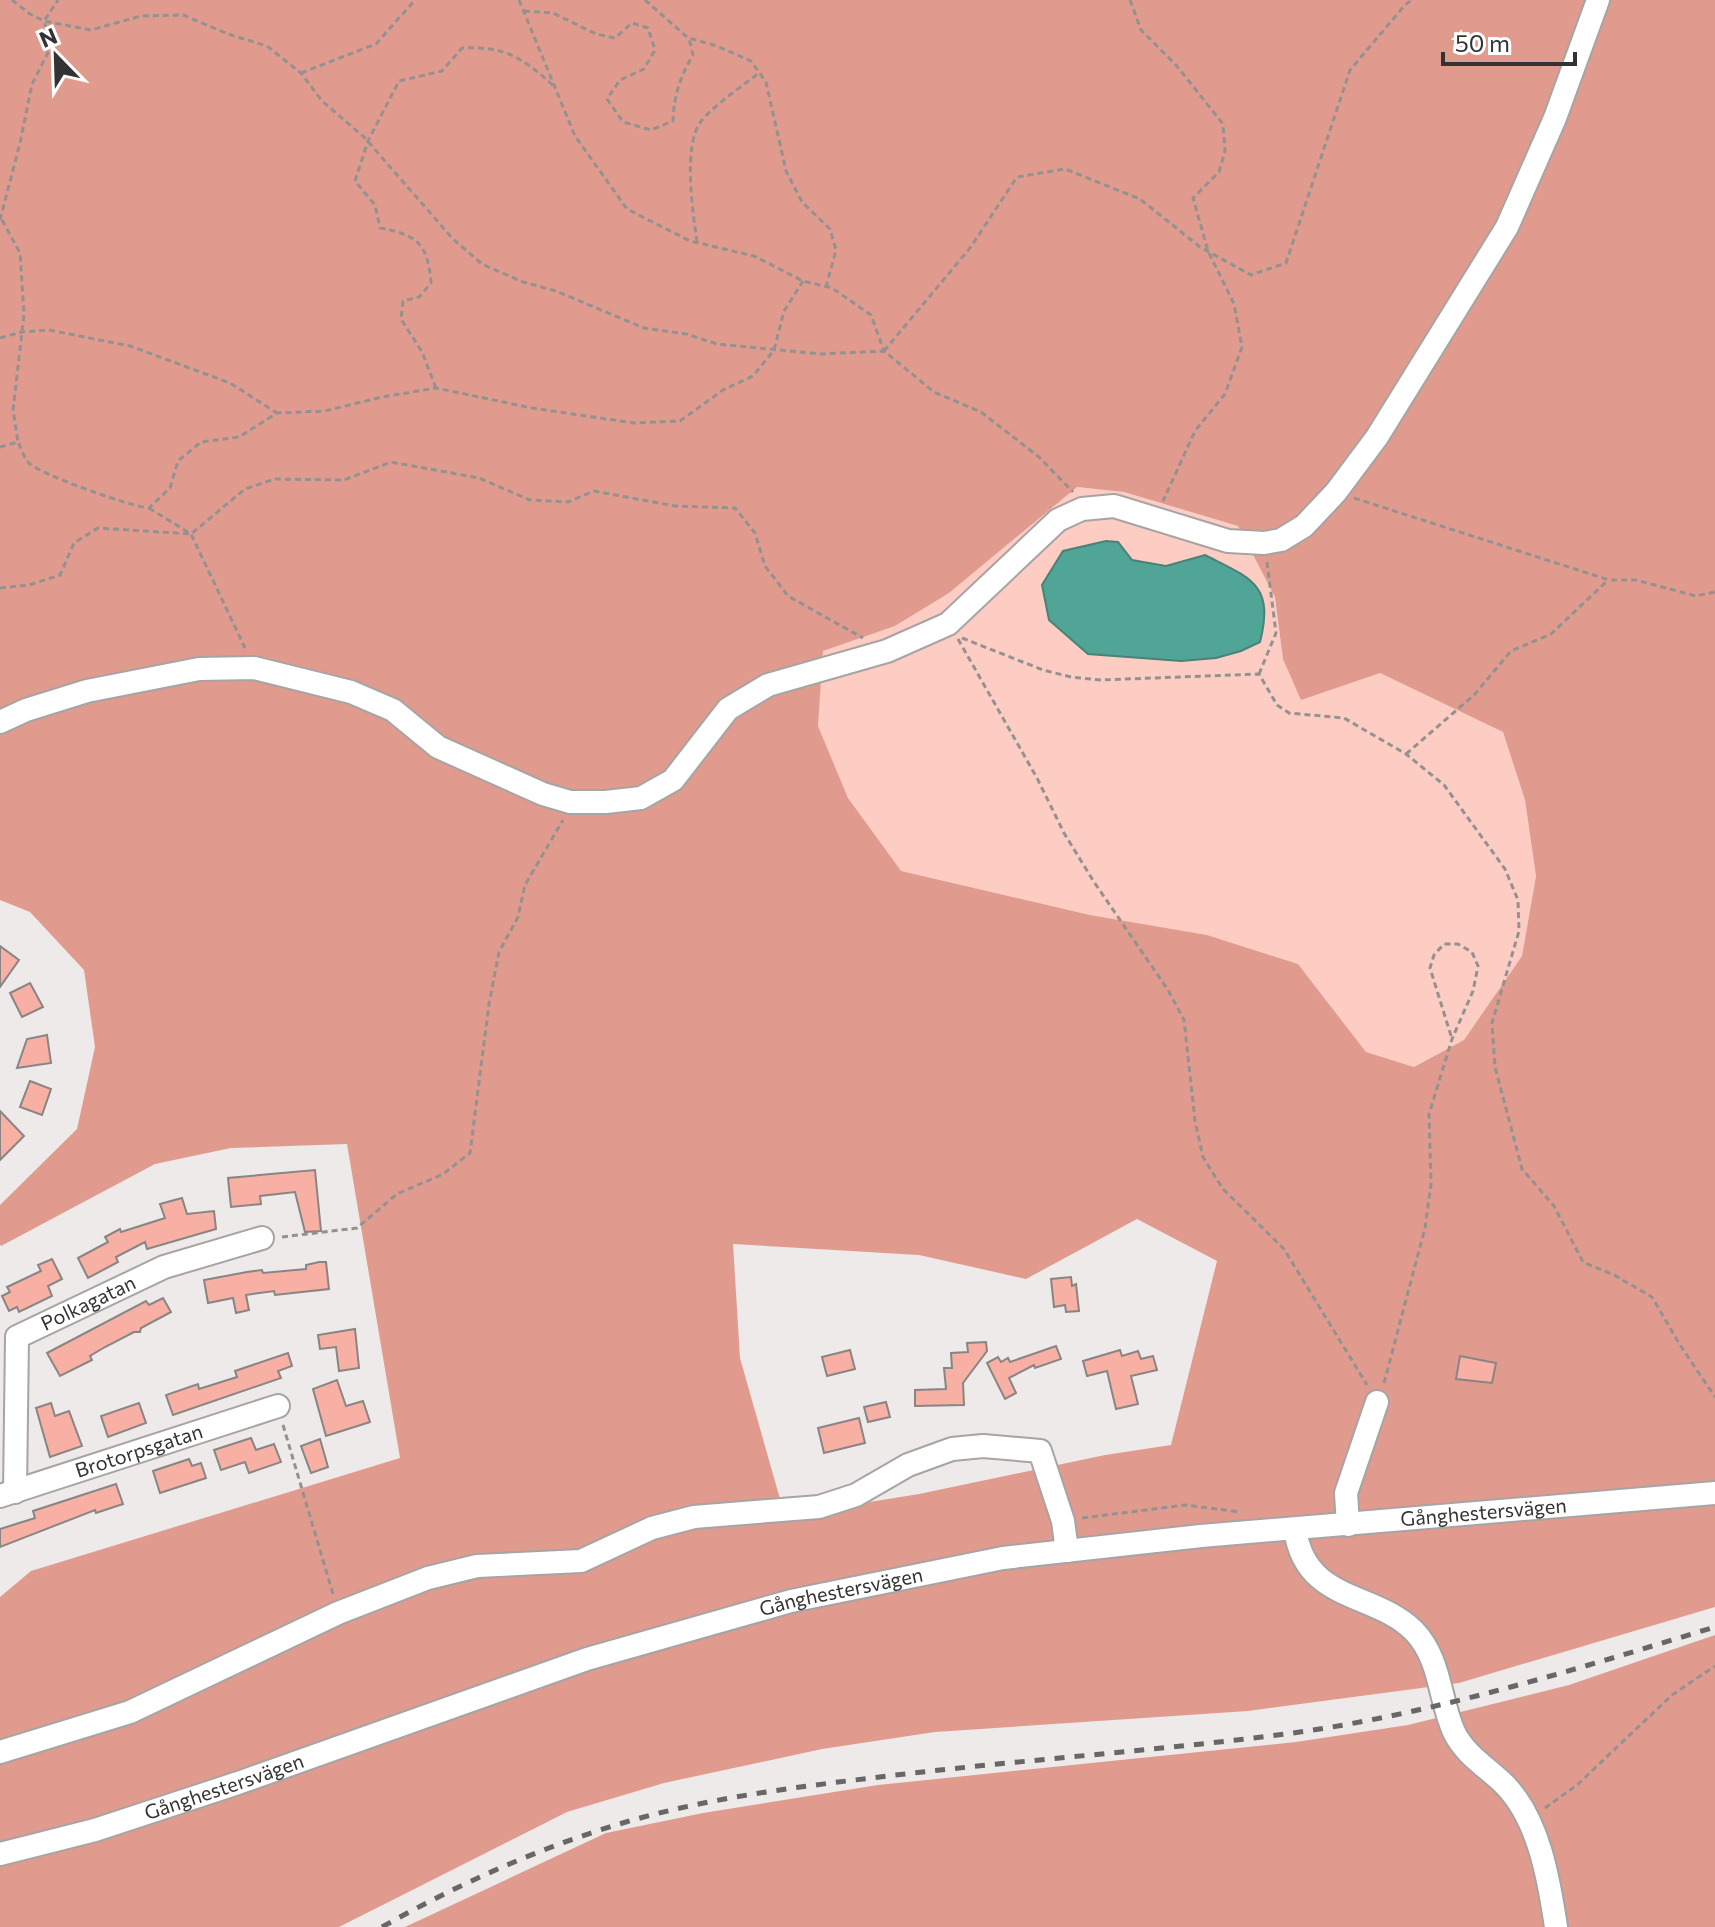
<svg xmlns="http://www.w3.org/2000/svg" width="1715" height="1927" font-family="Commissioner,sans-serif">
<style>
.green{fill:#fdccc3;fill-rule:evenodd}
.forest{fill:#e09b8e;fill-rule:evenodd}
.water{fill:#51a596;stroke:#488278;stroke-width:2}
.building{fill:#f7b0a3;stroke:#888584;stroke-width:2}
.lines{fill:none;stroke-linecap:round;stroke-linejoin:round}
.minor-casing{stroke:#a7a4a3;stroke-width:26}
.path{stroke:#949291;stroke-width:3;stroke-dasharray:6 4;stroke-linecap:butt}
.minor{stroke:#fff;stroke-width:22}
.rail{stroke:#686666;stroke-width:5;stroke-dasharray:10 10;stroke-linecap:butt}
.labels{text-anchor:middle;stroke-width:6;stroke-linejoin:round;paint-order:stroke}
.street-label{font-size:20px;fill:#343232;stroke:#fff}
</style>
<rect width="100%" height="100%" fill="#edeae9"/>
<!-- green -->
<path class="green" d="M1076,487L1124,492L1238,526L1275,597L1283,658L1380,673L1503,732L1525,800L1536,876L1522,956L1464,1040L1414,1067L1366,1052L1298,964L1207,935L1090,915L900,871L848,798L818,726L823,651L895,626L949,593ZM1118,542L1131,560L1166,566L1205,555L1259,588L1266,618L1260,642C1206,669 1146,659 1088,654Z"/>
<!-- forest -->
<g class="forest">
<path d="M0,0H1715V1607L1459,1683L1248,1711L935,1732L822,1749L664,1783L567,1812L339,1927H0V1597L31,1571L400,1458L347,1144L231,1148L155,1164L1,1246L0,1244V1205L77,1129L95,1047L84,970L30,912L0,900ZM1077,487L1124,492L1238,526L1275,597L1283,659L1301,700L1380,673L1503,732L1525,800L1536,876L1522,956L1464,1040L1414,1067L1366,1052L1298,964L1207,935L1090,915L901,871L848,798L818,726L823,651L895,626L949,593ZM1137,1219L1217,1261L1171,1445L1105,1455L919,1494L789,1515L782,1506L740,1358L733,1244L919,1255L1026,1279Z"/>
<polygon points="1715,1635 1715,1927 405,1927 606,1833 703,1813 878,1785 1296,1742 1408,1725 1569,1685"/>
</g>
<!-- water -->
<path class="water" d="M1106,541L1118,542L1132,560L1166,566L1205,555C1250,578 1275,584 1260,642L1241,651L1216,658L1181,661L1088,654L1049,620L1042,585L1063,551Z"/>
<!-- building -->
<g class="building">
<polygon points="0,946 19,960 0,987"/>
<polygon points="30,983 43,1007 22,1017 10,993"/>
<polygon points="47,1035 51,1063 17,1068 27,1039"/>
<polygon points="30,1081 51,1089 42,1115 20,1107"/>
<polygon points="0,1111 24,1136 0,1160"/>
<polygon points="315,1170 321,1231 305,1232 295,1192 260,1196 261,1204 231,1207 228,1178"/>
<polygon points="182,1198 187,1214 214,1211 216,1229 147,1249 145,1242 116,1257 118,1262 88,1278 78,1258 108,1242 105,1237 120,1229 121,1232 165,1218 160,1204"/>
<polygon points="52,1259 62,1279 48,1286 52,1296 19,1312 17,1307 9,1311 2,1296 10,1292 7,1287 41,1271 38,1265"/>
<polygon points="319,1262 326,1262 329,1289 275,1295 274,1291 246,1295 249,1310 236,1313 233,1298 208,1303 204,1280 247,1272 262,1270 263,1273 306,1269 306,1265"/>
<polygon points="1071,1277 1072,1286 1076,1284 1079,1311 1066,1312 1065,1305 1054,1307 1051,1279"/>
<polygon points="163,1298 171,1312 141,1328 140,1332 134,1332 105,1347 90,1356 92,1360 60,1376 47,1353 146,1301 149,1305"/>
<polygon points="355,1329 359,1368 339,1371 336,1347 320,1349 318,1335"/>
<polygon points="986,1342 987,1351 963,1383 964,1405 915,1406 915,1390 946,1389 944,1368 952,1368 951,1353 968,1352 967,1343"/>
<polygon points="1056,1346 1061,1359 1035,1368 1034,1365 1009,1378 1016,1393 1005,1399 987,1363 998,1357 1001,1362 1008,1358 1010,1362"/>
<polygon points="850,1350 855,1369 827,1376 822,1357"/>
<polygon points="1120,1350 1122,1356 1138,1351 1141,1359 1153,1356 1157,1370 1131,1376 1138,1404 1116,1409 1107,1371 1087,1376 1083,1361"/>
<polygon points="288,1353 292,1366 278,1371 281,1378 173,1415 166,1395 198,1384 199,1389 237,1377 235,1371"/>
<polygon points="1460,1356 1496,1363 1492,1383 1456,1379"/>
<polygon points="337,1380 346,1406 363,1401 370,1422 326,1436 313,1389"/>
<polygon points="886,1402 890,1417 868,1422 864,1407"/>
<polygon points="51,1403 55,1416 69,1411 82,1446 50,1457 36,1408"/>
<polygon points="139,1403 146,1423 108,1437 101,1416"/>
<polygon points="859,1418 865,1443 824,1453 818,1428"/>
<polygon points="251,1438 256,1450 274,1444 281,1462 249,1473 245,1462 221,1470 214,1450"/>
<polygon points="320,1439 328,1467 311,1473 301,1446"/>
<polygon points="189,1459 192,1466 201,1463 206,1478 160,1493 153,1471"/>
<polygon points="116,1484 123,1504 96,1513 95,1510 0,1547 0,1529 35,1518 33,1511"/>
</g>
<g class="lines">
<!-- minor casing -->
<g class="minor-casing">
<g id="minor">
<polyline points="0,722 26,710 87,691 199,669 254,668 351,692 393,710 438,747 543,794 570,802 606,802 641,798 673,780 728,709 768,685 887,651 948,624 1058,520 1082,509 1114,506 1228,541 1264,543 1281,540 1304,526 1336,492 1377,437 1507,227 1555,118 1598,0"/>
<path id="s1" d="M15,1492L17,1337L164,1267L262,1238"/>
<path id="s2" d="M0,1496L278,1406"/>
<polyline points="1348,1525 1346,1493 1377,1402"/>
<path d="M1295,1529C1305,1603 1374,1591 1414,1631C1441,1659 1439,1699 1454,1732C1465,1755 1488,1768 1505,1785C1539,1820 1549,1880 1556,1927"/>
<polyline points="0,1752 130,1712 338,1613 428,1578 477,1566 581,1561 652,1528 694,1517 819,1507 856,1495 908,1465 952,1449 983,1446 1040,1451 1063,1521 1067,1551"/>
<path id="s3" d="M0,1854L95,1830L238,1783L587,1659L791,1601L1003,1558L1201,1536L1715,1493"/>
</g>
</g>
<!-- path -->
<g class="path">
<polyline points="12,0 30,14 44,21 91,30 141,16 183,15 228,34 267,46 301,73 322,101 364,137 453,239 482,264 523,282 556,291 644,328 686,334 717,344 821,354 884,351 934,392 981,412 1039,457 1073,492"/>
<polyline points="519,0 575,136 627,209 690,241 754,256 803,281 832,288 871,315 884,351"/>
<polyline points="645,0 687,37"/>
<polyline points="1130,0 1141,30 1176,65 1223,124 1225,151 1219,172 1193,198 1208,251 1234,304 1242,347 1225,394 1195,431 1163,501"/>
<path d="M524,11L553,13L596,34L615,38L632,23L648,28L655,50L644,69L620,80L607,99L623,122L651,130L673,121C674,95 680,77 693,55L689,38L717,46L751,61L766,82L786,171L802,202L830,229L836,250L826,287"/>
<polyline points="301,73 376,44 415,0"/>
<polyline points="0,220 20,143 32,84 51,47 44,21 58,0"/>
<polyline points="2,220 20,253 24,314 13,410 18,442"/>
<path d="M697,242C693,213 682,144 702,120C718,102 740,88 759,73"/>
<polyline points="0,338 22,332 49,330 130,346 230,383 277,413"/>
<polyline points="884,351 970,248 1017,177 1065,169 1140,199 1200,247 1251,275 1286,263 1350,70 1405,5 1412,0"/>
<path d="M436,388L422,352L401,319L403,301L419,297L431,283C428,244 418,235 380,228L375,205L355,181L368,141L399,81L442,71L462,48C507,46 522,58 555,87"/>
<path d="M0,447L18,442C21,449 25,460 30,464C45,476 129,506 149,508L170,488L178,461L201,442L239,437L277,413L325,411L382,397L436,388L532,408L634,423L680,421L723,390L753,376L774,350L784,311L803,281"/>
<polyline points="1354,498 1609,580 1636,580 1696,596 1715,592"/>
<polyline points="149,508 191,534 245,648"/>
<polyline points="0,588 29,585 60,575 74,543 98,528 191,534 245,489 275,479 344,480 391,462 479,478 530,500 568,502 594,491 675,506 735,508 755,533 765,566 788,596 863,638"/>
<polyline points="962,638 1043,670 1071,677 1101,680 1259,674 1277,705 1289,713 1344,718 1406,754 1444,785 1505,869 1518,900 1519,931 1492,1023 1495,1067 1522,1169 1554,1206 1583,1262 1616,1276 1652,1297 1680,1345 1715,1397"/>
<polyline points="958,639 1037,778 1064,833 1094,882 1168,990 1184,1020 1195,1121 1203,1157 1223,1189 1284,1249 1367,1385"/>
<polyline points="1259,674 1276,633 1267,562"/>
<polyline points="1406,754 1474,695 1511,651 1551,634 1607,581"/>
<polyline points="282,1237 357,1228 397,1194 443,1174 470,1153 489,1004 499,952 518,917 525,885 563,820"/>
<polyline points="1384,1383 1425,1228 1431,1184 1429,1114 1452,1039 1473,991 1478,966 1472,952 1458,944 1444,944 1434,955 1430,968 1452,1039"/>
<polyline points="283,1425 333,1594"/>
<polyline points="1082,1518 1185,1505 1241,1512"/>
<polyline points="1545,1808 1577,1785 1672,1695 1715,1666"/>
</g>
<!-- minor -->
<use href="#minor" class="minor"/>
<!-- rail -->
<path class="rail" d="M382,1927C457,1885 534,1850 616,1825C704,1798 796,1787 888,1776C1020,1760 1154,1751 1286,1734C1434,1714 1573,1670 1715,1627"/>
</g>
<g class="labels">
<!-- street labels -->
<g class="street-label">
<text dy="7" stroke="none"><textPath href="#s1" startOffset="234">Polkagatan</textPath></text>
<text dy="7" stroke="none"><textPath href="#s2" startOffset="146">Brotorpsgatan</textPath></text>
<text dy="7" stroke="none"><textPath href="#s3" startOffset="1530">Gånghestersvägen</textPath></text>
<text dy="7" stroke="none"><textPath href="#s3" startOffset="882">Gånghestersvägen</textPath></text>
<text dy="7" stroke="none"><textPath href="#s3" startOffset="234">Gånghestersvägen</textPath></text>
</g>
</g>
<!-- north arrow -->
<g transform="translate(56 56) rotate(337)" stroke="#ffffff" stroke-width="6" paint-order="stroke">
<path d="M0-6L14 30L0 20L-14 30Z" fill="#343232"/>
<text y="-12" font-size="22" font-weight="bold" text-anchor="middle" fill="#343232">N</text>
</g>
<!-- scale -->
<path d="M1443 52v12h132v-12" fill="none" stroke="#343232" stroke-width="4"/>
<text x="1455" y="52" font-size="24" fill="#343232" stroke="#ffffff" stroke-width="6" paint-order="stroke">50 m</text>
</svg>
